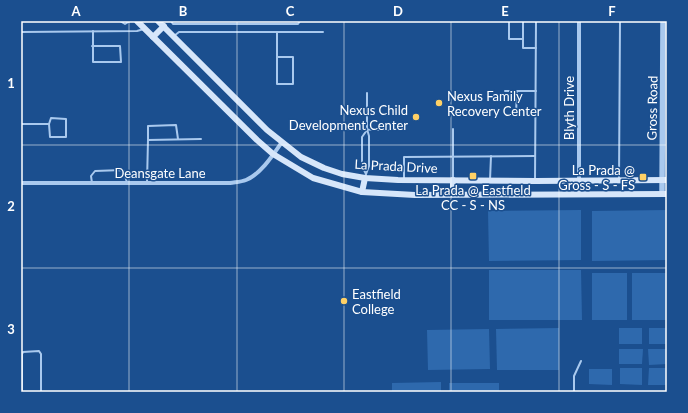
<svg xmlns="http://www.w3.org/2000/svg" width="688" height="413" font-family="Lato,sans-serif">
<style>
.grass{fill:#2e69ad}
.lines{fill:none;stroke-linecap:round;stroke-linejoin:round}
.service{stroke:#a9c9ee;stroke-width:2}
.minor{stroke:#a9c9ee;stroke-width:4}
.tertiary{stroke:#a9c9ee;stroke-width:5.5}
.secondary{stroke:#d6e6fa;stroke-width:6}
.grid{fill:none;stroke:#fff;stroke-width:1;stroke-opacity:0.55}
.poi-dot{fill:#ffd166;stroke:#1b4f8f;stroke-width:1.5}
.labels{text-anchor:middle;stroke-width:3;stroke-linejoin:round;paint-order:stroke}
.poi-label{font-size:13px;fill:#fff;stroke:#1b4f8f;text-anchor:start}
.street-label{font-size:13px;fill:#fff;stroke:#1b4f8f}
.neatline{fill:none;stroke:#fff;stroke-width:1.5}
.grid-label{font-size:13px;text-anchor:middle;font-weight:bold;fill:#fff}
</style>
<rect width="100%" height="100%" fill="#1b4f8f"/>
<!-- grass -->
<g class="grass">
<polygon points="581,210 581,260 489,261 488,211"/>
<polygon points="667,210 667,260 592,261 592,211"/>
<polygon points="489,270 581,270 582,320 489,320"/>
<rect x="592" y="273" width="35" height="47"/>
<rect x="632" y="273" width="35" height="47"/>
<polygon points="559,328 559,370 497,370 496,329"/>
<rect x="619" y="328" width="23" height="16"/>
<rect x="649" y="328" width="18" height="16"/>
<polygon points="489,329 490,369 428,370 427,330"/>
<polygon points="619,349 643,349 642,364 619,364"/>
<polygon points="648,349 667,349 667,364 649,365"/>
<polygon points="620,368 642,368 642,385 620,384"/>
<polygon points="649,368 667,368 667,385 648,385"/>
<polygon points="589,369 612,369 612,385 589,384"/>
<polygon points="441,382 441,392 392,392 392,383"/>
<rect x="449" y="383" width="50" height="9"/>
</g>
<g class="lines">
<!-- service -->
<g class="service">
<polyline points="120,21 125,24 130,21"/>
<polyline points="171,21 173,24 298,24 300,21"/>
<polyline points="509,21 509,39 523,39"/>
<polyline points="523,21 523,48 536,48"/>
<polyline points="21,32 137,31 144,29"/>
<polyline points="277,32 277,84 293,84 293,57 277,57"/>
<polyline points="174,36 179,32 323,32"/>
<polyline points="92,46 120,46 121,62 93,62 93,31"/>
<polyline points="505,91 536,91"/>
<polyline points="516,113 517,91"/>
<polygon points="51,118 66,119 66,137 50,137 49,124"/>
<polyline points="21,124 49,124"/>
<polyline points="339,129 389,130"/>
<polyline points="148,140 148,126 176,125 178,139"/>
<polyline points="366,174 362,166 362,137 367,130"/>
<polyline points="365,177 369,166 369,136 367,129 367,93"/>
<polyline points="404,179 404,157 535,156"/>
<polyline points="453,179 453,129"/>
<polyline points="490,180 491,156"/>
<polyline points="535,180 536,21"/>
<polyline points="619,180 620,21"/>
<polyline points="147,182 148,140 201,139"/>
<polyline points="92,183 91,176 95,171 122,170 124,171 127,183"/>
<polyline points="22,392 22,354 23,352 39,351 41,354 41,392"/>
<polyline points="574,392 574,376 581,361"/>
</g>
<!-- minor -->
<g class="minor">
<path d="M21,183H230C236,182 241,182 246,180C261,174 273,155 282,142"/>
<polyline points="579,194 579,21"/>
</g>
<!-- tertiary -->
<polyline class="tertiary" points="662,194 663,21"/>
<!-- secondary -->
<g class="secondary">
<polyline points="137,21 257,140 273,154 313,178 362,192 415,195 667,194"/>
<polyline points="158,21 267,130 301,157 324,168 342,174 365,178 398,180 535,181 667,180"/>
<polyline points="153,37 164,26"/>
<polyline points="362,192 365,178"/>
<polyline points="453,194 453,180"/>
</g>
</g>
<!-- grid -->
<path class="grid" d="M129,21V392M237,21V392M344,21V392M451,21V392M559,21V392M21,145H667M21,268H667"/>
<!-- markers -->
<g class="poi-dot">
<circle cx="439" cy="103" r="4"/>
<circle cx="416" cy="117" r="4"/>
<rect x="469" y="172" width="8" height="8" rx="2"/>
<rect x="639" y="173" width="8" height="8" rx="2"/>
<circle cx="344" cy="301" r="4"/>
</g>
<g class="labels">
<!-- poi labels -->
<g class="poi-label">
<text x="447" y="101">Nexus Family<tspan x="447" dy="15">Recovery Center</tspan></text>
<text x="408" y="115" text-anchor="end">Nexus Child<tspan x="408" dy="15">Development Center</tspan></text>
<text x="635" y="175" text-anchor="end">La Prada @<tspan x="635" dy="15">Gross - S - FS</tspan></text>
<text x="473" y="195" text-anchor="middle">La Prada @ Eastfield<tspan x="473" dy="15">CC - S - NS</tspan></text>
<text x="352" y="299">Eastfield<tspan x="352" dy="15">College</tspan></text>
</g>
<!-- street labels -->
<g class="street-label">
<text transform="translate(569 108) rotate(-90)" y="5">Blyth Drive</text>
<text transform="translate(652 108) rotate(-89)" y="5">Gross Road</text>
<text transform="translate(396 166) rotate(3)" y="5">La Prada Drive</text>
<text x="160" y="178">Deansgate Lane</text>
</g>
</g>
<!-- border -->
<rect width="688" height="413" fill="none" stroke="#1b4f8f" stroke-width="44"/>
<rect x="22" y="22" width="644" height="369" class="neatline"/>
<g class="grid-label">
<text x="76" y="16">A</text>
<text x="183" y="16">B</text>
<text x="290" y="16">C</text>
<text x="398" y="16">D</text>
<text x="505" y="16">E</text>
<text x="612" y="16">F</text>
<text x="11" y="88">1</text>
<text x="11" y="211">2</text>
<text x="11" y="334">3</text>
</g>
</svg>
